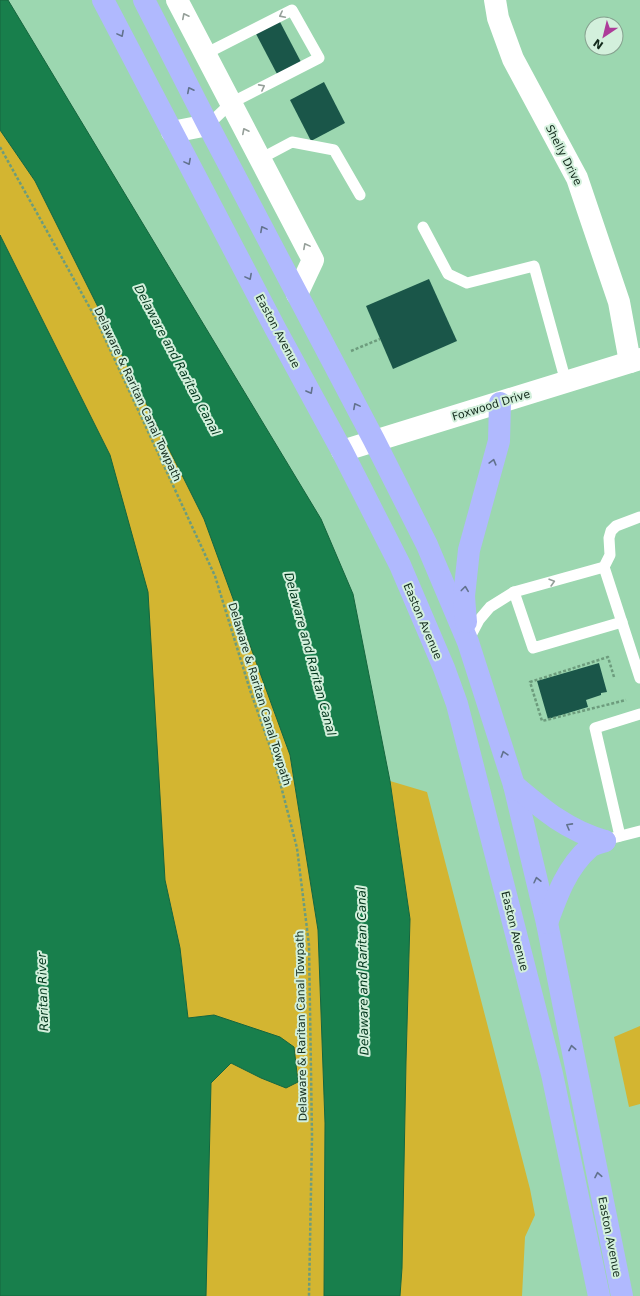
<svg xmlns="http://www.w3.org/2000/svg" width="640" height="1296" font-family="'DejaVu Sans',sans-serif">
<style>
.green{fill:#d3b531}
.water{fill:#187f4c;stroke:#16663e}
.building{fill:#1a5649}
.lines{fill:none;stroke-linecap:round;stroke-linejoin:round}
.path{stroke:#6d9c7d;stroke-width:2.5;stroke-dasharray:3 2;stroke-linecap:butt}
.service{stroke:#fff;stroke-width:11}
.minor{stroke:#fff;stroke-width:22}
.primary{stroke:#b0b9fe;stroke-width:22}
.oneway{stroke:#959f99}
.oneway2{stroke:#62728d}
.labels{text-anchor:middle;stroke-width:4;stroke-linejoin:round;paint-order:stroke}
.street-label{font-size:11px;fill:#132a1c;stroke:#d3f0dc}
.water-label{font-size:12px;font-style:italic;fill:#00351b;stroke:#d3f0dc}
</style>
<rect width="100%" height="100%" fill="#9cd7b0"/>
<!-- green -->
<g class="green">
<polygon points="0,130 35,181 204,519 290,755 318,930 325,1123 324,1296 206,1296 211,1083 231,1063 261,1078 286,1088 215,1015 188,1018 180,948 165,880 110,455 0,235"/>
<polygon points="390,781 427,792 530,1189 535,1215 525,1237 522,1296 400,1296 402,1268 406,1062 410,919"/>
<polygon points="640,1026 640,1104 629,1107 614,1037"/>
</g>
<!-- water -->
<g class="water">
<polygon points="0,0 8,0 321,519 353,594 390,781 410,919 406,1062 402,1268 400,1296 324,1296 325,1123 318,930 290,755 204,519 35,181 0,130"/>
<polygon points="0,235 110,455 148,592 165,880 180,948 188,1018 214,1015 280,1037 294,1047 298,1082 286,1088 261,1078 231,1063 211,1083 206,1296 0,1296"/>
</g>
<!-- building -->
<g class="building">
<polygon points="279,20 301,62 277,74 255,32"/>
<polygon points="324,82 345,123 311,141 290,100"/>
<polygon points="429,279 457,341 393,369 366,306"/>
<polygon points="599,663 607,692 601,693 601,695 586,700 588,707 548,719 537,681"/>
</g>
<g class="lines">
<!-- path -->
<g class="path">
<polyline points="0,147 95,317 215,576 250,690 273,755 297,848 309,945 312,1137 309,1296"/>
<polyline points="351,351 380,339"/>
<polyline points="614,677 608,657 530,682 542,721 626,700"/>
</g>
<!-- service -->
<g class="service">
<polyline points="205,54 292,10 319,58 231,103 208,125"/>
<polyline points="260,159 292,142 334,150 360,195"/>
<polyline points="423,227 448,274 467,283 534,266 566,382"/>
<polyline points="604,567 640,678"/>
<polyline points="514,592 533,648 622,622"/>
<polyline points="468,641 479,620 490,607 514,592 604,567 610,555 609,538 611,531 616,526 640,517"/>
<polyline points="620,836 595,728 640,714"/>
<polyline points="613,838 640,831"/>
</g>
<!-- minor -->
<g class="minor">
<polyline points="177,0 313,260 297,294"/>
<polyline points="495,0 498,18 513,59 577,178 619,302 630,362"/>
<polyline points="172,132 208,125"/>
<polyline points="342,451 640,359"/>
</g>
<!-- primary -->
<g class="primary">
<polyline points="103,0 275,328 342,451 400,565 444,668 457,704 552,1074 599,1296"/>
<polyline points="144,0 208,125 374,440 427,545 468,642 514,785 547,923 622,1296"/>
<polyline points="466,622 464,596 469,550 499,441 500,403"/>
<path d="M514,785C542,809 568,831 605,841"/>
<path d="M547,923C557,895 567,867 590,847C594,844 600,843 605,841"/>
</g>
</g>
<!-- one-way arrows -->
<defs><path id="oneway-chevron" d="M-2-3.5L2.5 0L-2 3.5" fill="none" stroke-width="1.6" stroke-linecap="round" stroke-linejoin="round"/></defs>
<g class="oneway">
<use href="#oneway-chevron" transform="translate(282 15) rotate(153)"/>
<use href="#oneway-chevron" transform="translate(185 16) rotate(-117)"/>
<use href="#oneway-chevron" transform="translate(262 87) rotate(-28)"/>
<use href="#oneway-chevron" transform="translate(245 131) rotate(-117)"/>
<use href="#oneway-chevron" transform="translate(306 246) rotate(-118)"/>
<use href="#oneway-chevron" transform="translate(552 582) rotate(-16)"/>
</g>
<g class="oneway2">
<use href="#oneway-chevron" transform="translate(121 34) rotate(62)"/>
<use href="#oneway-chevron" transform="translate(190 90) rotate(-117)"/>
<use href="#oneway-chevron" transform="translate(188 162) rotate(62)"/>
<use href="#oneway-chevron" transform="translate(263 229) rotate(-118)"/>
<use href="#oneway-chevron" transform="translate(249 277) rotate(62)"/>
<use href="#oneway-chevron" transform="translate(310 391) rotate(61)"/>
<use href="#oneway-chevron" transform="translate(356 406) rotate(-118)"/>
<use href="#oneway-chevron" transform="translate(493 462) rotate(-75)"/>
<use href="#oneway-chevron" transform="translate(465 589) rotate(-83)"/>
<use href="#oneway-chevron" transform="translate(504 754) rotate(-108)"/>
<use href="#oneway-chevron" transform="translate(569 826) rotate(-151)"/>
<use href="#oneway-chevron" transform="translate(537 880) rotate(-103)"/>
<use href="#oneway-chevron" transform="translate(572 1048) rotate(-101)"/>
<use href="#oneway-chevron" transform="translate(598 1175) rotate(-101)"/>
</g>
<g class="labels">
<!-- street labels -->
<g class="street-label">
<text transform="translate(564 155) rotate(63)" y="4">Shelly Drive</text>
<text transform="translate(278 331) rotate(62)" y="4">Easton Avenue</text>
<text transform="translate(138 394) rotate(65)" y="4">Delaware &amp; Raritan Canal Towpath</text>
<text transform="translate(491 405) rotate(-17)" y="4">Foxwood Drive</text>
<text transform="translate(423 621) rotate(67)" y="4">Easton Avenue</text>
<text transform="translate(260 694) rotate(73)" y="4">Delaware &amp; Raritan Canal Towpath</text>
<text transform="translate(515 931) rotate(76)" y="4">Easton Avenue</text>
<text transform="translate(301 1026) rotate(-91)" y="4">Delaware &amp; Raritan Canal Towpath</text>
<text transform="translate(610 1237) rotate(79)" y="4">Easton Avenue</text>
</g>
<!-- water labels -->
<g class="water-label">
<text transform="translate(177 360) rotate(62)" y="4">Delaware and Raritan Canal</text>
<text transform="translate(310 654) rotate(75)" y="4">Delaware and Raritan Canal</text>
<text transform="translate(363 971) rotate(-91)" y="4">Delaware and Raritan Canal</text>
<text transform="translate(43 992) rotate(-92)" y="4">Raritan River</text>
</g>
</g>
<!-- north arrow -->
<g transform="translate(604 36) rotate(215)"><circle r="19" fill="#d3f0dc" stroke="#86a18f"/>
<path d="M0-3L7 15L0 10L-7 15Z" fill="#ad3c99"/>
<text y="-6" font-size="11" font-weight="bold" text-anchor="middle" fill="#132a1c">N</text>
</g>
</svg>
